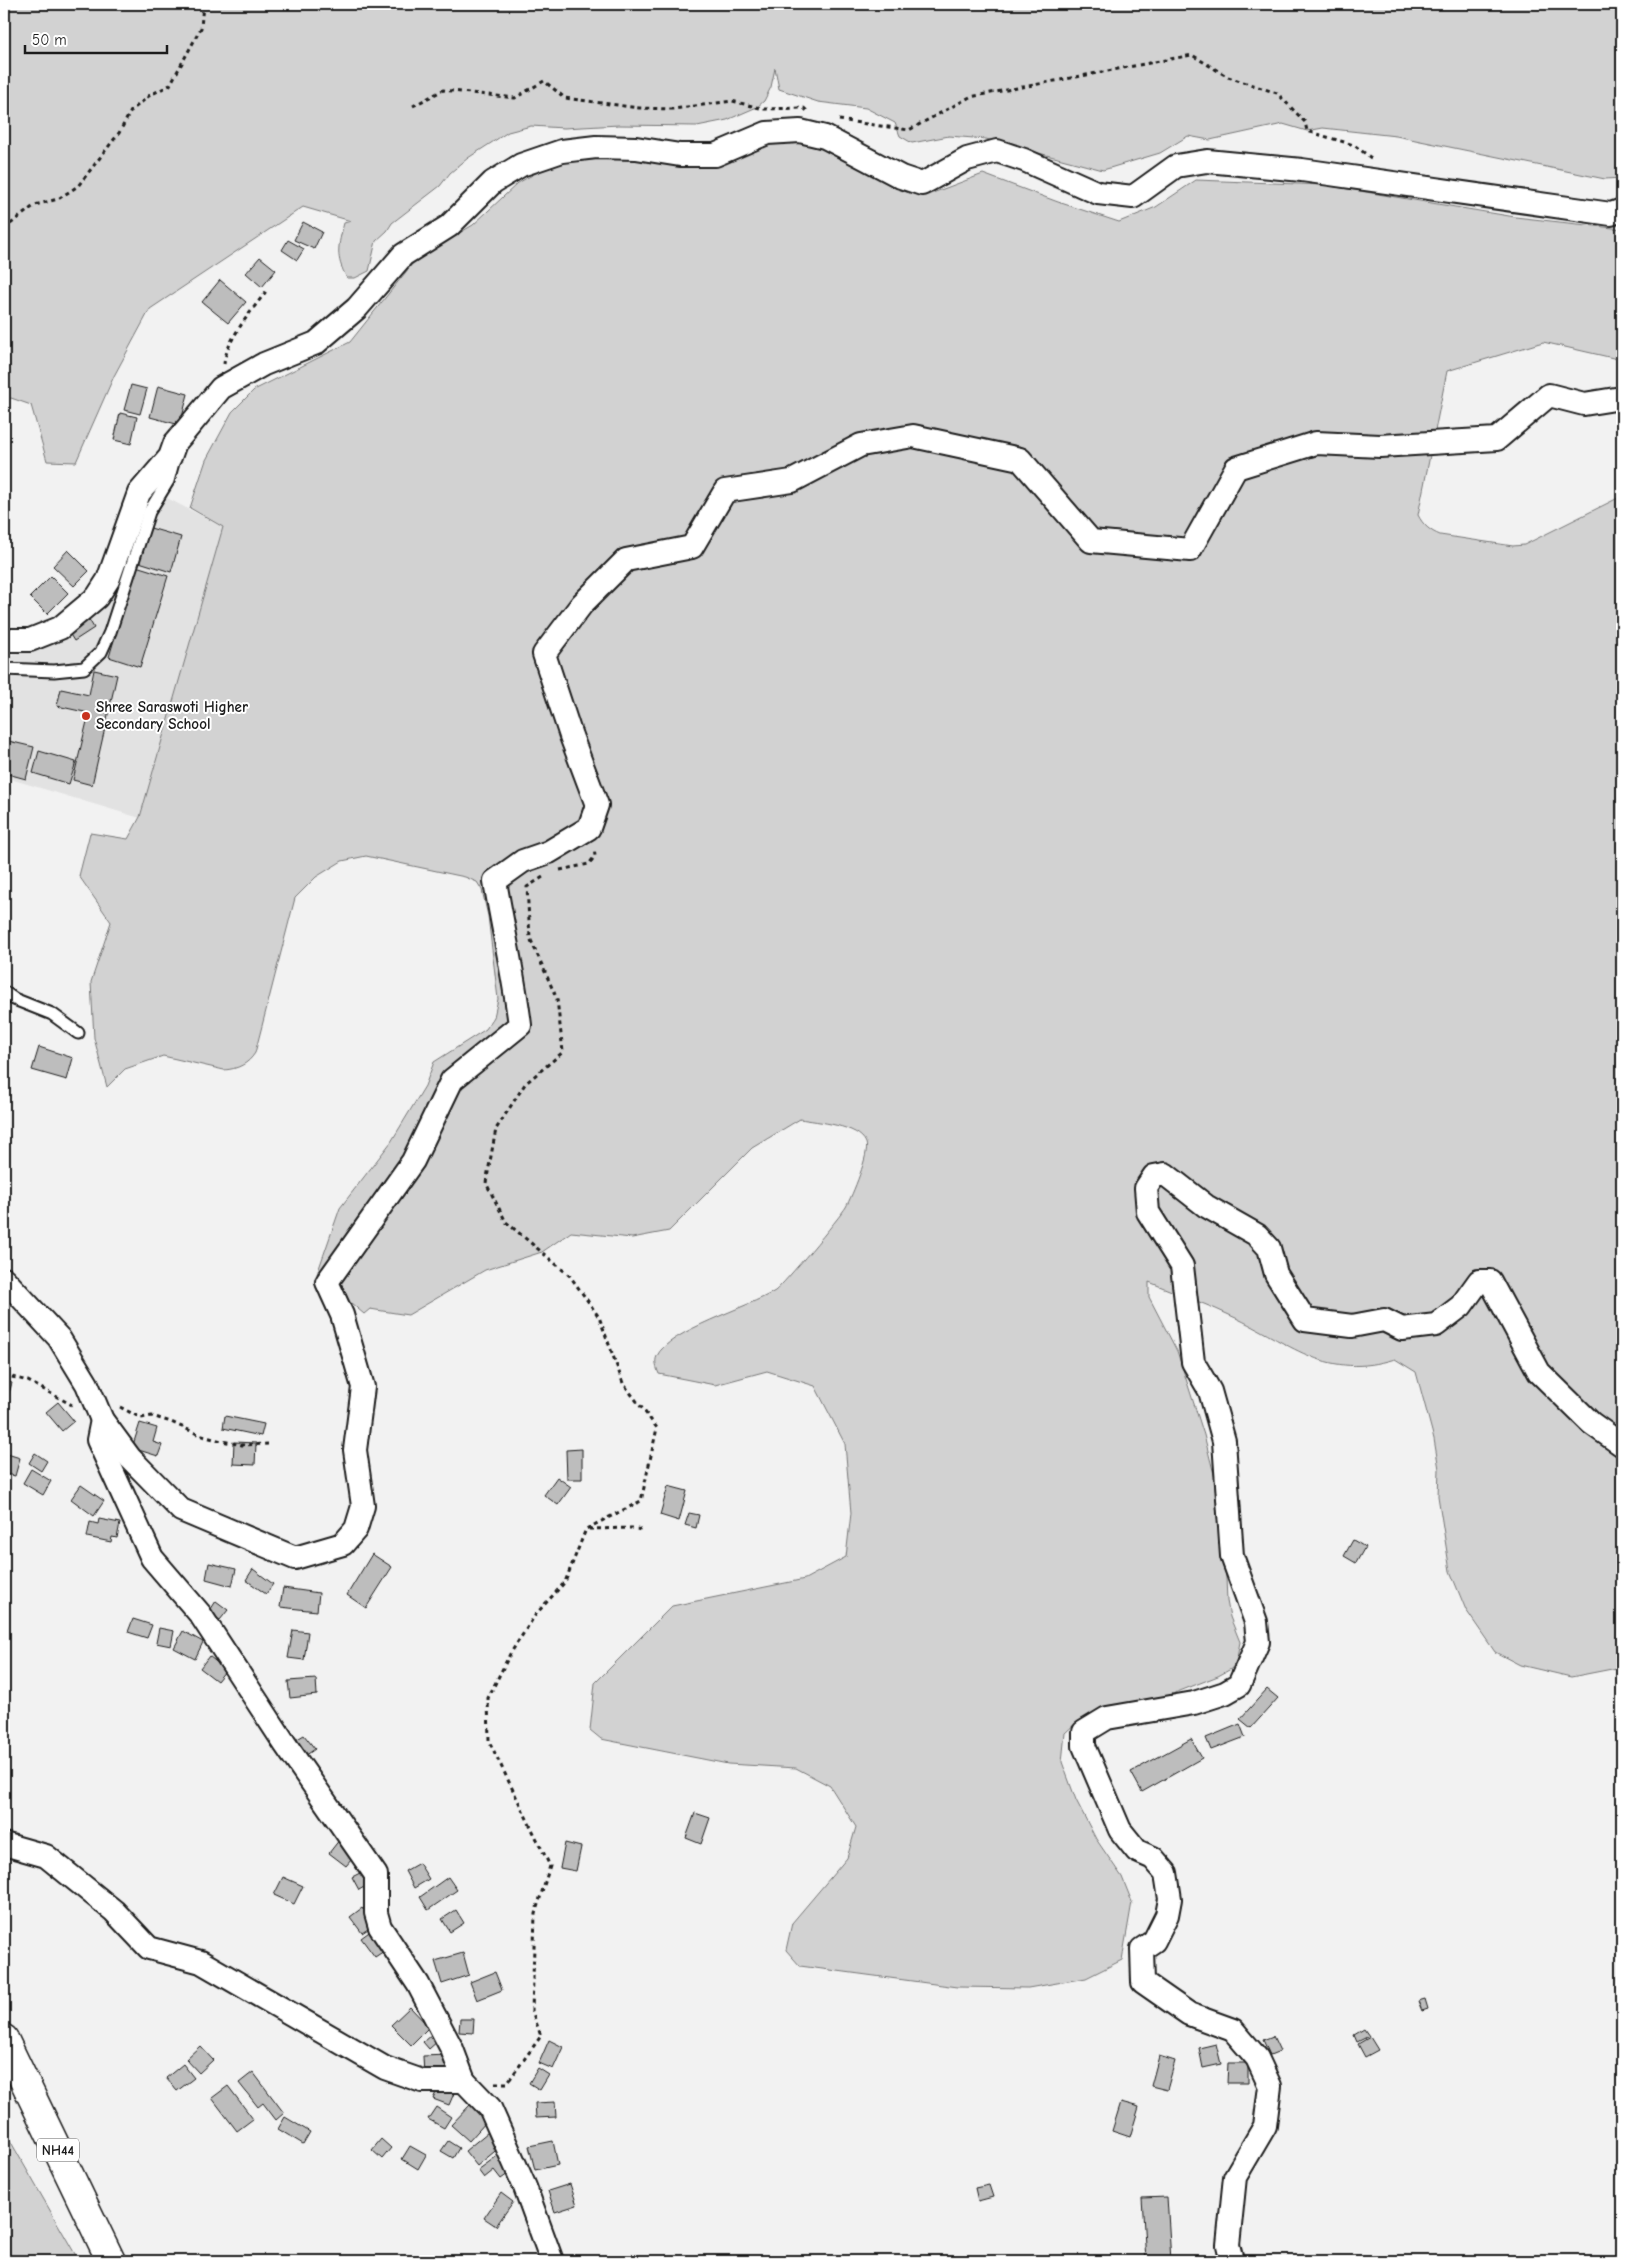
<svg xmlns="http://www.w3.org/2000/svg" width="1626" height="2265" font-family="'Comic Neue',sans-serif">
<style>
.built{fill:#e2e2e2}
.green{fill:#d2d2d2;stroke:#777}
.building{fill:#bdbdbd;stroke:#1c1c1c}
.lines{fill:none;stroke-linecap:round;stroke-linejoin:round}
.service-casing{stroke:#1c1c1c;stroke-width:15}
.minor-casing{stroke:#1c1c1c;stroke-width:26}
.primary-casing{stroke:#1c1c1c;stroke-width:31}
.path{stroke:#1c1c1c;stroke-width:3;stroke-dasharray:4 4;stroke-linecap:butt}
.service{stroke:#fff;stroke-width:11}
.minor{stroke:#fff;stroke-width:22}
.primary{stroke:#fff;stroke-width:28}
.poi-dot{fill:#c8321e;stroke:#fff;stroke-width:2}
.labels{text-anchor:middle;stroke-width:4;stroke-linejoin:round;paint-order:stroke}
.shield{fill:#fff;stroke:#606060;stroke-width:1}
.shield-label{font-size:14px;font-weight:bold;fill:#1c1c1c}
.poi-label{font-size:15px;font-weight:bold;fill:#1c1c1c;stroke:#fff;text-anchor:start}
</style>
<rect width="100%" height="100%" fill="#f2f2f2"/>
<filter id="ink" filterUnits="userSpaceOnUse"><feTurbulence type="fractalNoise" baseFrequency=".02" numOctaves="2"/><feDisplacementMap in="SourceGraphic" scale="10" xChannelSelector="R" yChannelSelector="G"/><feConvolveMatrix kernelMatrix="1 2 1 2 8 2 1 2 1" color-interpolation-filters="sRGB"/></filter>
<g filter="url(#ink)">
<!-- built -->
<polygon class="built" points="165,497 223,527 140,818 4,777 4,655 11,656 84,627"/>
<!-- green -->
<g class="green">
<path d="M4,4H1622V178L1605,179L1396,136L1323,128L1307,131L1283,124L1210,140L1188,136L1160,153L1103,170L986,139L949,136L912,143L900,136L895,123L866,108L818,102L779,89L775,68L771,87L764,101L757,107L727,120L697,126L619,125L564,128L531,126L508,132L468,158L450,173L440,186L392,223L387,231L376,241L369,271L355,278H347C335,257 338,246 344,223L351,221L303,207L150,309L114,376L76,462L47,461L31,405L11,398L4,402Z"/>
<path d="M797,126L930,194L983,174L1058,202L1119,222L1156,207L1196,180L1324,185L1515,217L1622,229V360L1543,342L1447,371L1418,515C1423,525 1430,531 1440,535L1513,546L1524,545L1622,496V1667L1571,1677L1520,1665L1495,1652L1466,1610L1450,1571L1438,1496L1439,1469L1434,1439L1416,1372L1395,1359C1327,1380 1294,1346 1238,1319C1209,1305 1179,1294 1149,1282V1297L1177,1351L1204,1435L1220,1498L1224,1532L1227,1601L1230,1617L1240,1642L1236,1663L1231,1669L1218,1676L1162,1698L1103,1708L1077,1722L1065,1733L1062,1762L1076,1800L1096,1839L1122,1877L1132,1902L1122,1960L1086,1978L1028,1988L957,1987L800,1966L786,1950L792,1923L847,1858L856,1827L830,1786L796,1768L728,1764L601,1739L590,1730L595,1683L672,1606L805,1579L846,1557L851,1513L845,1444L815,1386L767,1371L715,1385L659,1374C657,1369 654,1362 657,1356C668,1331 749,1307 775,1291C783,1285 840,1217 846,1207C852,1196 870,1153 866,1143C859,1125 817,1122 800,1119L752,1148L669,1231L632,1238L571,1232L542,1252L485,1270L408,1315L370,1309L364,1314L317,1274L340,1208L391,1142L425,1086L434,1062L486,1029L494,1017L498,999L488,916L482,890L477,882L465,877L366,856L342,861L316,877L295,898L255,1053C248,1064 238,1069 224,1070L163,1056L125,1069L107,1087L94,1038L91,982L111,922L79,876L90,833L128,839L140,817L223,527L190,508L206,460L232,412L254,390L350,342L417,258L473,225L518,183L568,155L674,161Z"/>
<polygon points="4,2130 79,2261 4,2261"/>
</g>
<!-- building -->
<g class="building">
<polygon points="303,222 322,232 314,249 294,240"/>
<polygon points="288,240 304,249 297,260 282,250"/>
<polygon points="260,257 276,270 262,287 246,273"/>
<polygon points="220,280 246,302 228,323 202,302"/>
<polygon points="131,385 147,389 140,414 124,410"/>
<polygon points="158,386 188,394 180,425 150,417"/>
<polygon points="120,413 137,417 131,444 114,440"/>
<polygon points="147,527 181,537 171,572 136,561"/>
<polygon points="68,550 89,571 74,586 53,566"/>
<polygon points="136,566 168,576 140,667 109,657"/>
<polygon points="51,576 68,593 47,614 30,597"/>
<polygon points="87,616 94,628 74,641 66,628"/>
<polygon points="94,670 117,675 92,785 73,780 89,713 57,706 61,689 89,695"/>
<polygon points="4,740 34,747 26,779 4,773 6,763 4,762"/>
<polygon points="39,751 76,762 69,784 33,773"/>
<polygon points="39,1047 73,1058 67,1080 32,1070"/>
<polygon points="4,1381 12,1383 7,1400 4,1399"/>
<polygon points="58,1402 74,1421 62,1431 46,1412"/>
<polygon points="225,1416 264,1424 261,1436 223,1428"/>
<polygon points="140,1423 157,1428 153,1442 162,1445 158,1456 132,1448"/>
<polygon points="4,1427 7,1443 4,1444"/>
<polygon points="234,1442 256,1443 255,1465 233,1464"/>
<polygon points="582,1449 582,1479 567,1479 566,1450"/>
<polygon points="4,1453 20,1458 15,1476 4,1473"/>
<polygon points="35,1453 47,1461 41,1471 29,1463"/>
<polygon points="31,1469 51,1481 43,1495 23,1483"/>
<polygon points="557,1477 571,1487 558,1505 544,1495"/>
<polygon points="81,1485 104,1501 94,1516 71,1499"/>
<polygon points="668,1486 687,1491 679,1521 660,1515"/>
<polygon points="689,1513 699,1515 696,1528 685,1525"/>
<polygon points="99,1519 120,1523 117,1538 112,1537 111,1542 87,1537 90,1522 98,1524"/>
<polygon points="1353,1540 1365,1547 1356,1563 1344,1556"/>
<polygon points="372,1554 392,1567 366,1608 347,1595"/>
<polygon points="209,1563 236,1569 232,1586 206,1579"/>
<polygon points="253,1569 273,1584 266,1594 246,1580"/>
<polygon points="283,1588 319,1593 317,1611 280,1607"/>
<polygon points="216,1601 228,1610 220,1620 209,1612"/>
<polygon points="133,1619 152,1625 147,1638 128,1632"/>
<polygon points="159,1628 174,1631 171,1646 156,1643"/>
<polygon points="293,1630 308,1632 304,1660 288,1658"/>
<polygon points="183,1631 203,1642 195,1659 174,1648"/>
<polygon points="209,1656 226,1670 217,1681 200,1668"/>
<polygon points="316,1679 317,1695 290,1698 288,1681"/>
<polygon points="1267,1689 1278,1698 1251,1728 1240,1719"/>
<polygon points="1240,1724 1245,1737 1211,1750 1206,1738"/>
<polygon points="304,1735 315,1749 305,1756 294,1741"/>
<polygon points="1191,1739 1202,1758 1142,1792 1131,1772"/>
<polygon points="695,1813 710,1818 701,1844 686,1838"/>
<polygon points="340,1839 357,1853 346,1866 329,1853"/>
<polygon points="565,1843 581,1847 576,1871 560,1868"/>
<polygon points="419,1863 429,1879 414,1888 405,1871"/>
<polygon points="362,1872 369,1884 359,1890 352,1877"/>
<polygon points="283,1877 303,1886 294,1904 274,1895"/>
<polygon points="448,1877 457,1890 428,1910 420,1897"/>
<polygon points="362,1908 374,1925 362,1933 350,1917"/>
<polygon points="456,1910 464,1923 450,1932 442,1919"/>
<polygon points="376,1927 390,1947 375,1957 361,1938"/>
<polygon points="463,1953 469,1975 442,1984 435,1961"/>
<polygon points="495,1972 502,1990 477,2000 470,1982"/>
<polygon points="1425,1999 1428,2009 1422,2011 1418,2001"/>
<polygon points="410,2007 429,2027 411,2045 391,2025"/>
<polygon points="460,2019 474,2019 473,2033 459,2032"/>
<polygon points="1364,2029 1369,2036 1357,2042 1354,2035"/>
<polygon points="433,2033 439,2040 429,2049 423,2042"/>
<polygon points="1273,2036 1280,2051 1270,2055 1263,2040"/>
<polygon points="1370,2037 1378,2050 1365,2057 1358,2044"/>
<polygon points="549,2040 563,2047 553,2069 539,2063"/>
<polygon points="1216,2044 1221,2064 1203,2068 1199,2048"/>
<polygon points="200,2046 213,2060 199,2073 186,2059"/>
<polygon points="447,2055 448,2074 424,2075 423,2056"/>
<polygon points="1159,2056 1175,2061 1167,2090 1151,2086"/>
<polygon points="1228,2063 1248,2063 1248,2083 1227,2083"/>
<polygon points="183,2064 194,2078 177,2091 166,2078"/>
<polygon points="538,2068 549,2075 540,2090 529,2083"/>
<polygon points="253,2072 284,2113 276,2120 263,2103 258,2107 239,2083"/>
<polygon points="440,2084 455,2091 449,2105 433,2099"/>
<polygon points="228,2086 253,2119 237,2131 212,2098"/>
<polygon points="555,2102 556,2117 536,2118 535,2103"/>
<polygon points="1121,2102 1139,2107 1130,2137 1112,2131"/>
<polygon points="470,2105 487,2121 469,2141 451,2125"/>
<polygon points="436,2107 451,2117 444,2128 428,2119"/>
<polygon points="285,2117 310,2132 303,2144 278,2129"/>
<polygon points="488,2132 500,2147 477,2166 465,2151"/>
<polygon points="381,2139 391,2148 382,2159 372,2150"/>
<polygon points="448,2141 459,2148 453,2158 441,2151"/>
<polygon points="553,2141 558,2165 535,2170 529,2146"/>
<polygon points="410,2146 426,2155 418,2169 402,2159"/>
<polygon points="500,2154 512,2171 501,2179 494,2170 484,2178 478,2170"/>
<polygon points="570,2184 577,2205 555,2212 548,2191"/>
<polygon points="989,2185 993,2197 978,2201 975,2188"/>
<polygon points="501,2193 513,2202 496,2226 484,2218"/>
<polygon points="1167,2197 1171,2261 1146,2261 1142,2198"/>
</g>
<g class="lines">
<!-- service casing -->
<g class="service-casing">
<g id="service">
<polyline points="4,669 54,671 84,668 101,652 110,632 149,512 168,481 174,459"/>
<polyline points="4,992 14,999 52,1014 78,1033"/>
</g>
</g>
<!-- minor casing -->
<g class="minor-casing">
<g id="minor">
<polyline points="4,640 30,640 60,628 97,597 108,580 139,493 170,457 175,443 181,436 221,388 264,364 316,343 357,308 403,255 449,226 493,182 521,165 562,151 596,147 636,148 680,155 715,155 767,133 800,131 825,137 901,177 922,184 967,159 997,151 1024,160 1098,193 1133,197 1176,166 1207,161 1302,170 1611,214 1622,210"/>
<path d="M4,1279L59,1338L87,1384L102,1420L130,1458L181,1510L295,1558L343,1544L356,1529L363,1506L355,1450L363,1387L342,1315L327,1282L413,1161L452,1080L520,1025C514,976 503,929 495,881L523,861L549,852L589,828L597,805L571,736L544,654L582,604L626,560L692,547L725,491L792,481L861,445L913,436L1020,459L1091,541L1190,550L1236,468L1316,443L1380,446L1497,439L1549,395L1584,404L1615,399L1622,400"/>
<polyline points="102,1420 98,1440 152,1558 200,1614 285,1744 376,1875 376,1913 380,1927 418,1984 452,2049 464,2081"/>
<polyline points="4,1844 46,1856 114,1911 149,1948 201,1962 385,2068 422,2081 464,2081 490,2108 525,2187 552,2261"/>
<polyline points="1232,2261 1228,2245 1235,2177 1265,2126 1270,2086 1257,2058 1233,2030 1189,2014 1143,1982 1142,1949 1154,1941 1167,1915 1170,1899 1166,1873 1153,1858 1137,1851 1120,1830 1084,1746 1084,1732 1107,1718 1194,1703 1225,1693 1239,1685 1258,1642 1256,1622 1232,1556 1224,1441 1210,1391 1193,1362 1182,1266 1148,1212 1146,1188 1154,1176 1165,1174 1206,1206 1257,1235 1269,1248 1276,1274 1305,1320 1352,1326 1384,1320 1402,1329 1436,1325 1461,1306 1479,1281 1490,1281 1539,1372 1591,1423 1622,1445"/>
</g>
</g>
<!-- primary casing -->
<g class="primary-casing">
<polyline id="primary" points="4,2039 111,2261"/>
</g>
<!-- path -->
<g class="path">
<polyline points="413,106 443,90 515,98 544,81 565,98 639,108 673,109 732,101 764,109 804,108 808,112"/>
<polyline points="839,120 909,130 970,97 1192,55 1228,77 1277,93 1305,122 1307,131 1354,145 1371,158"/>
<polyline points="4,229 35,205 58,199 78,186 119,133 131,111 150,95 170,85 201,28 203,4"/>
<path d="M224,364C227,338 252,311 267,290"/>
<polyline points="560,870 589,864 595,856 594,849"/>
<polyline points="4,1375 28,1381 72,1405"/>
<polyline points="120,1407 141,1418 152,1416 171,1422 202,1436 222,1441 242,1445 268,1444"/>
<polyline points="589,1529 633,1528 644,1531"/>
<polyline points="495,2083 507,2083 541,2036 532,2011 535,1914 550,1866 489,1741 488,1698 510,1654 536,1614 565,1582 586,1529 641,1501 657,1428 623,1383 599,1317 570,1276 506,1222 486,1183 496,1129 525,1084 563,1052 557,999 530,938 527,887 543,877"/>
</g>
<!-- service -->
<use href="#service" class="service"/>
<!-- minor -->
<use href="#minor" class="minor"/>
<!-- primary -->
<use href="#primary" class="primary"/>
</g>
</g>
<!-- markers -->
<circle class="poi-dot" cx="86" cy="716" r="5"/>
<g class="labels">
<!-- shield labels -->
<rect class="shield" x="37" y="2138.5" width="42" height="23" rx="4"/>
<g class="shield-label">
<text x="58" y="2155">NH44</text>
</g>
<!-- poi labels -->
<g class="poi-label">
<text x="96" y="712">Shree Saraswoti Higher<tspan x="96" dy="17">Secondary School</tspan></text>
</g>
</g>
<!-- margin -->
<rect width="1626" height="2265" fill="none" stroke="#fff" stroke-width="20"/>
<rect x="10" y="10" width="1606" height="2245" fill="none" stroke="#1c1c1c" stroke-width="2" filter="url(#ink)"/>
<!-- scale -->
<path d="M25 45v8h142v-8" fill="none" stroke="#1c1c1c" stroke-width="2.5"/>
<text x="32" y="45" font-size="15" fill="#1c1c1c" stroke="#ffffff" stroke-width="4" paint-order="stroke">50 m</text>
</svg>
